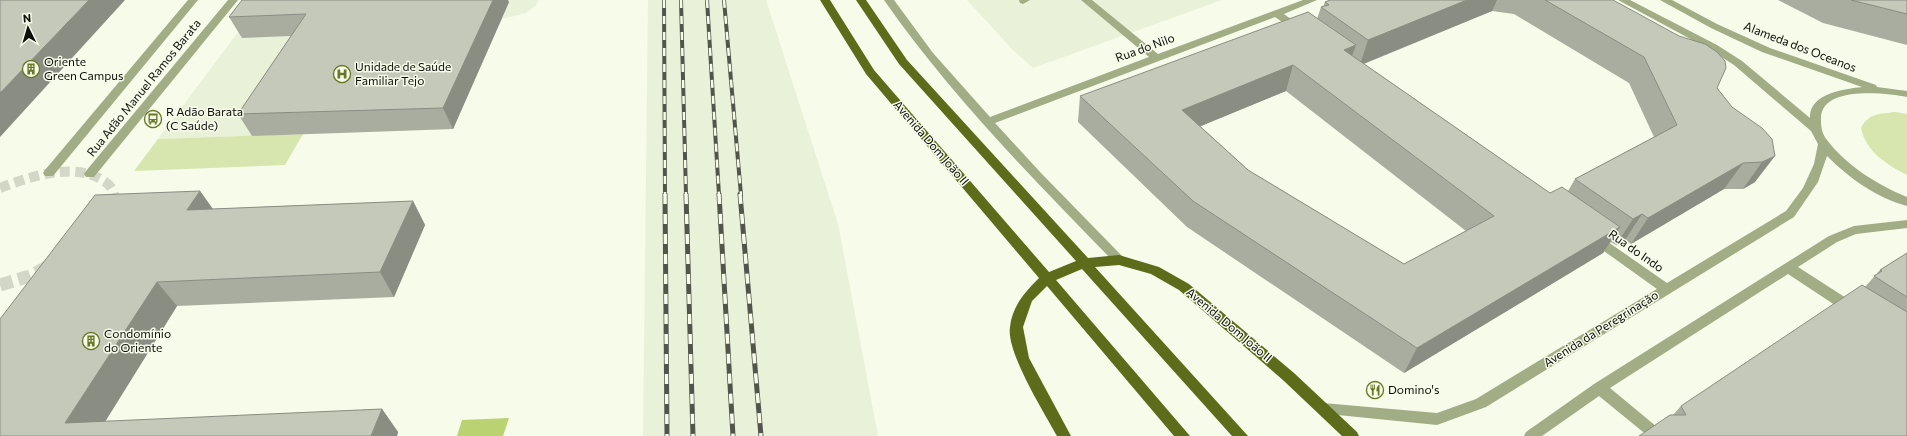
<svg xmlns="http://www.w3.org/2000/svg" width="1907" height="436" font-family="Commissioner,sans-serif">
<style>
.built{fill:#eaf1d9}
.green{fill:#d7e6ae}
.water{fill:#bbd272}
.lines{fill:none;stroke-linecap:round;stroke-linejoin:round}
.minor-tunnel-far1{stroke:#d3d7c8;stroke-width:10;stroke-dasharray:10 5.5;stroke-linecap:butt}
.minor-tunnel{stroke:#d3d7c8;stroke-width:13;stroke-dasharray:13 6;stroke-linecap:butt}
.minor{fill:#a2ac85;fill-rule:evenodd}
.major{fill:#5c6c1a;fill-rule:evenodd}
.rail-far1-casing{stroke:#52554c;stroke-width:4}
.rail-casing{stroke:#52554c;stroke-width:5}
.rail-far1{stroke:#f6fbea;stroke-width:2.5;stroke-dasharray:8;stroke-linecap:butt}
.rail{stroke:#f6fbea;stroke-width:3.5;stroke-dasharray:10;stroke-linecap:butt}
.wall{fill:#a9ada0;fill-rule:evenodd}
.shaded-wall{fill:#8a8d82}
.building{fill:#c5c9ba;stroke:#8a8d82;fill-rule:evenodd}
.labels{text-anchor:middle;stroke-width:3;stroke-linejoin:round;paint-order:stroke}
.street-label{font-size:12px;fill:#0c0e08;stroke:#f6fbea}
.poi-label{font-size:12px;fill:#0c0e08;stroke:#f6fbea;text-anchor:start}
</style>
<rect width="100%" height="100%" fill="#f6fbea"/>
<!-- built -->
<g class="built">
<polygon points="262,0 539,0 535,6 526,13 502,19 453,129 158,139"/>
<polygon points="648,0 766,0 838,224 878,436 643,436"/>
<polygon points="967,0 1222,0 1033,68 1012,49"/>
</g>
<!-- green -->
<g class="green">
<path d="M1895,112L1907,114V175C1886,164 1866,152 1861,128C1869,113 1879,114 1895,112Z"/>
<polygon points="303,134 285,165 134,171 158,139"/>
</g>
<!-- water -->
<polygon class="water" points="509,418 503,436 457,436 462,420"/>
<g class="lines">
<!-- minor-tunnel-far1 -->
<path class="minor-tunnel-far1" d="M0,188C29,177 75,161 104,181C109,184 113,189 114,195"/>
<!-- minor-tunnel -->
<g class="minor-tunnel">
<polyline points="112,210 114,194"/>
<polyline points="0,285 30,276 49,266"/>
</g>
<!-- minor -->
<g class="minor">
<polygon points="188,0 198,0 53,176 45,176 43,173 45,170"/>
<polygon points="228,0 238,0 94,177 86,177 84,174 86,171"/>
<path d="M884,0H894L933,53L990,117L1149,57L1081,0H1092L1158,54L1303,0H1317L1284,14L1303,28L1305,30L1303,32H1297L1275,17L995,123L1041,173L1123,257L1125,260L1123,263H1115C1034,180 951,96 884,0Z"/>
<polygon points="1019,0 1030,0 1023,4 1020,3"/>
<path d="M1618,0H1630L1717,45L1742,61L1810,118C1809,93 1845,89 1862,87L1762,52L1711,28L1660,0H1672L1717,24L1770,48L1876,85L1877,87L1907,91V97C1886,93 1819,85 1821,120C1821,127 1822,134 1827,140C1847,166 1876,184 1907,197V206C1877,198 1849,178 1827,156L1818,182L1794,217L1486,407L1437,425L1318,413L1316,409L1318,405L1323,403L1437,413L1476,399L1657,289L1590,241L1588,238L1590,235H1598L1667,283L1786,211L1803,188L1814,164L1818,144L1811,131L1734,65L1709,49Z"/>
<polygon points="1907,220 1907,228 1856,234 1837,242 1798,267 1857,305 1859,309 1857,313 1852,314 1847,313 1788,274 1610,388 1663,432 1665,436 1648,436 1599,396 1542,436 1524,436 1526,432 1594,384 1829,236 1854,226"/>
</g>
<!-- major -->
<path class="major" d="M820,0H830L874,70L1049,272L1076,261L899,64L856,0H866L907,60L1088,258L1119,255L1159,267L1189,284L1294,373L1357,432L1359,436H1342L1284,381L1179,290L1151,274L1119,265L1095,267L1248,436H1232L1082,269L1056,280L1190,436H1174L1047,286L1032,301L1023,327L1029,358L1071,436H1057C1044,412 1006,352 1010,327C1012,306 1026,291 1039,278L866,74Z"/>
<!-- rail-far1 casing -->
<g class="rail-far1-casing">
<g id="rail-far1">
<polyline points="664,0 665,195"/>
<polyline points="681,0 686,195"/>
<polyline points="707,0 719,195"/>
<polyline points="724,0 741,195"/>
</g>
</g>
<!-- rail casing -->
<g class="rail-casing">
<g id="rail">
<polyline points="665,194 667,436"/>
<polyline points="686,194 693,436"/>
<polyline points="719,194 733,436"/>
<polyline points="740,194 761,436"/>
</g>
</g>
<!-- rail-far1 -->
<use href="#rail-far1" class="rail-far1"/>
<!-- rail -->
<use href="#rail" class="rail"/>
</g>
<!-- wall -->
<g class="wall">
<path d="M1330,0H1613L1717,88L1732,107L1772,139L1755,182L1743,189H1724L1631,244L1625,240L1616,245L1611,242L1603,253L1404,373L1187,227L1078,122L1080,96L1317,19L1321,7H1323L1325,2ZM1492,11L1514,14L1629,83L1654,137L1575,179L1568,191L1550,193L1364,64ZM1286,91L1466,231L1404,264L1248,170L1200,126Z"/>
<polygon points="1778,0 1907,0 1907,45 1823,23"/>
<polygon points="509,2 453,129 252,136 238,114 291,36 242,38 229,17"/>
<polygon points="200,191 213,209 413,201 425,225 394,297 177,306 105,422 382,409 398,432 397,436 0,436"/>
<polygon points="1907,253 1907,436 1673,415 1681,406 1865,287 1880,270"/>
</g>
<!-- shaded-wall -->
<g class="shaded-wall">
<polygon points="89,0 125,0 0,137 0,93"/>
<polygon points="493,0 508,0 509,2 453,129 443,108"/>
<polygon points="1467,0 1497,0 1492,11 1360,65 1368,40"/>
<polygon points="1356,45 1347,70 1344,50"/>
<polygon points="1293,65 1286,91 1177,136 1182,110"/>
<polygon points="1775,156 1755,182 1743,189 1762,162"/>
<polygon points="1743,163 1724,189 1631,244 1648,218"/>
<polygon points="200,191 217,215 187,210"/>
<polygon points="413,201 425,225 394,297 380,272"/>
<polygon points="1642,214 1625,240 1616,245 1633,219"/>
<polygon points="1620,227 1603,253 1404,373 1417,348"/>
<polygon points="157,282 177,306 96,436 65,423"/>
<polygon points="382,409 398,432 397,436 371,436"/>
</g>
<!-- building -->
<g class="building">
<polygon points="0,0 89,0 0,93"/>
<polygon points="242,0 493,0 443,108 238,114 306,14 229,17"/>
<polygon points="1330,0 1467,0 1368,40 1321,7 1329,5 1325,2"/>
<polygon points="1545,0 1613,0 1679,36 1705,44 1717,52 1725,61 1726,68 1717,88 1732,107 1762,128 1772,139 1775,156 1762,162 1743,163 1648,218 1642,214 1633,219 1575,179 1677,125 1644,57"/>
<polygon points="1851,0 1907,0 1907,14"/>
<path d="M1308,12L1356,45L1344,50L1550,193L1562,187L1620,227L1417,348L1193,201L1080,96ZM1293,65L1494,216L1404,264L1248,170L1182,110Z"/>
<polygon points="200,191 187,210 413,201 380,272 157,282 65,423 382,409 371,436 0,436 0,319 95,195"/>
<polygon points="1907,253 1907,297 1874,276 1882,271 1880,270"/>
<polygon points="1862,285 1907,312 1907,436 1639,436 1670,415 1686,415 1681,406"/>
</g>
<!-- icons -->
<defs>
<g id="building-ring" transform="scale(0.9)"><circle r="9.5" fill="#f6fbea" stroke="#677725" stroke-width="1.5"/><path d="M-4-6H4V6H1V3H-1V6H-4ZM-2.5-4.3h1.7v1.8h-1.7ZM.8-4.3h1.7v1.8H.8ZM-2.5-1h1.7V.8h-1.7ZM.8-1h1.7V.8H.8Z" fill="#677725"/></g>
<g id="hospital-ring" transform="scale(0.9)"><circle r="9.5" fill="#f6fbea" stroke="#677725" stroke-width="1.5"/><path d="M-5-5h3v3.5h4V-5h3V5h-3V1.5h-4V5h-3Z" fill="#677725"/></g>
<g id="bus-ring" transform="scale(0.9)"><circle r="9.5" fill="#f6fbea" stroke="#677725" stroke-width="1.5"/><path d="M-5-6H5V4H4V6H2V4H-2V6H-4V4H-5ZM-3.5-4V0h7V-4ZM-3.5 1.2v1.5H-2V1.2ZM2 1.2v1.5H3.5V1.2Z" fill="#677725"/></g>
<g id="restaurant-ring" transform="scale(0.9)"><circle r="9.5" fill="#f6fbea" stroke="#677725" stroke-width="1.5"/><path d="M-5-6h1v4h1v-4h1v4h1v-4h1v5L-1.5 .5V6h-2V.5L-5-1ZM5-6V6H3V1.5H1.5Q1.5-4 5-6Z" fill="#677725"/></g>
</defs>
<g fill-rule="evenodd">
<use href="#building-ring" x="31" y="69"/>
<use href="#hospital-ring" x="342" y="74"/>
<use href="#bus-ring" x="153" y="119"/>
<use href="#building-ring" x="91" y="341"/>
<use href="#restaurant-ring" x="1375" y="390"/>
</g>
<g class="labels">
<!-- street labels -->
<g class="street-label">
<text transform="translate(1800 47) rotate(21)" y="4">Alameda dos Oceanos</text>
<text transform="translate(1145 48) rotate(-20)" y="4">Rua do Nilo</text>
<text transform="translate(144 88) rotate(-51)" y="4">Rua Adão Manuel Ramos Barata</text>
<text transform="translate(931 143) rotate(49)" y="4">Avenida Dom João II</text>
<text transform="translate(1636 251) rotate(35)" y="4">Rua do Indo</text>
<text transform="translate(1229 325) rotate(40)" y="4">Avenida Dom João II</text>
<text transform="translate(1601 329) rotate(-32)" y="4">Avenida da Peregrinação</text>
</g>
<!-- poi labels -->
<g class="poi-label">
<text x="44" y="66">Oriente<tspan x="44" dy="14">Green Campus</tspan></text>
<text x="355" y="71">Unidade de Saúde<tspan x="355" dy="14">Familiar Tejo</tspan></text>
<text x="166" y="116">R Adão Barata<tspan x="166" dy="14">(C Saúde)</tspan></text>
<text x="104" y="338">Condomínio<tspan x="104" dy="14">do Oriente</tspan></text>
<text x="1388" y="394">Domino's</text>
</g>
</g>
<!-- north arrow -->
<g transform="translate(28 28) rotate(355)" stroke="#f6fbea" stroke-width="3" paint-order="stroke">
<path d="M0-3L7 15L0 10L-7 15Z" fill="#0c0e08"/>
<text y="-6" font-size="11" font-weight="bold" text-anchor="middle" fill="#0c0e08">N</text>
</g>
</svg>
